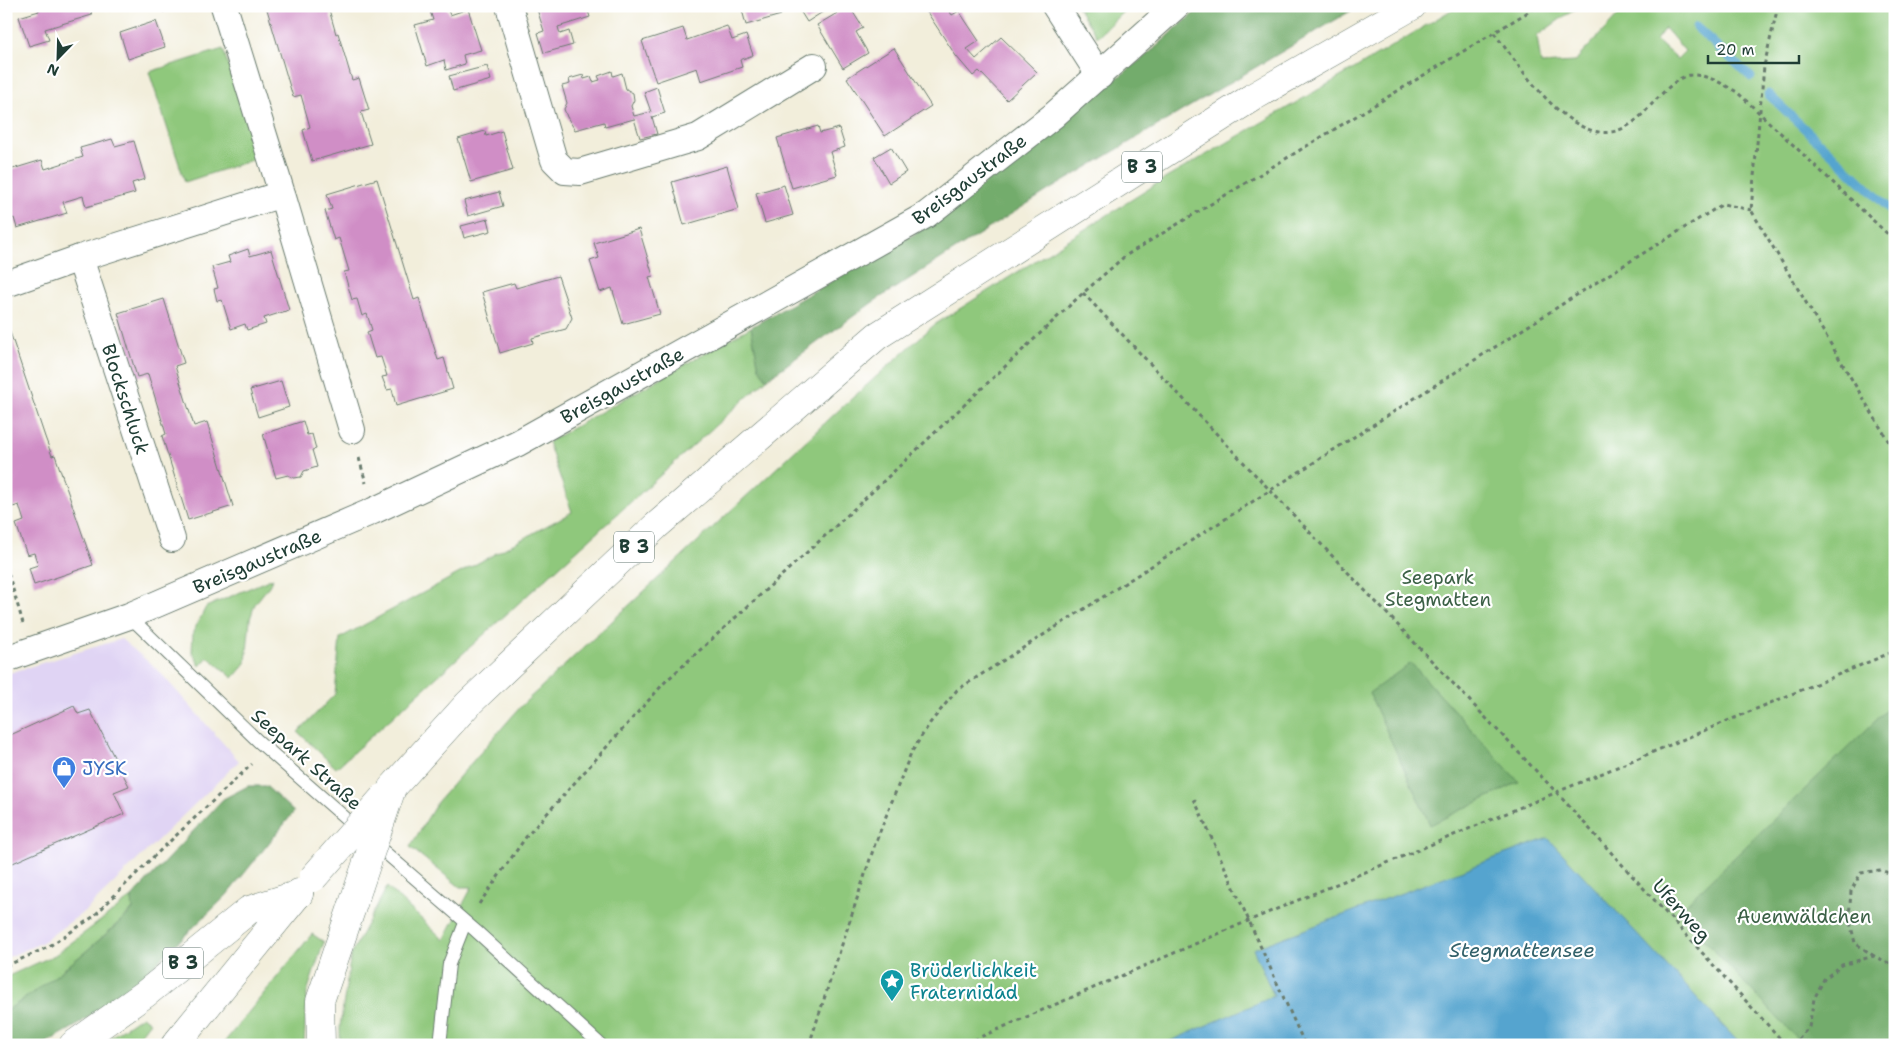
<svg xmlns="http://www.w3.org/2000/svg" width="1901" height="1051" font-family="'Shantell Sans',sans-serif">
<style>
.built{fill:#e0d4f4}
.green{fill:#8fc87c;stroke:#578258;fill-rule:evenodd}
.forest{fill:#73ac6c;stroke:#497450}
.water{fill:#55a4cf;stroke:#3a7082}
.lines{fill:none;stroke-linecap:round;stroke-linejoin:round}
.stream{stroke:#55a4cf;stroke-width:9}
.building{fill:#d08ec6}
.lane-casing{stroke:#697b6e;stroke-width:14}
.street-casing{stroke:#697b6e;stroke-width:28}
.primary-casing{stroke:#697b6e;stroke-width:29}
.path{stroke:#697b6e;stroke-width:3;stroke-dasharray:4 4;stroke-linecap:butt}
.lane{stroke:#fff;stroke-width:12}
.street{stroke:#fff;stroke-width:26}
.primary{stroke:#fff;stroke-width:28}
.primary-bridge-casing{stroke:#697b6e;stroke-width:29;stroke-linecap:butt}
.primary-bridge{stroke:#fff;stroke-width:28}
.labels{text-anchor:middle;stroke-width:4.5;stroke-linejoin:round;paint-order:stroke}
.shield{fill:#fff;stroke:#627771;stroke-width:1}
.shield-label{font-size:18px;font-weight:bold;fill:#1f3d34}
.street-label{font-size:19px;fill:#1f3d34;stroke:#fff}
.park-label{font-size:19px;fill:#3b6046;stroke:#fff}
.shop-label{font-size:19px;fill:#366cbe;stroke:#fff;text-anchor:start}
.culture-label{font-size:19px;fill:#0d838f;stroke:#fff;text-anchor:start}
.water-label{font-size:20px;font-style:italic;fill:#32616a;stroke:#fff}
</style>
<rect width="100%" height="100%" fill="#fff"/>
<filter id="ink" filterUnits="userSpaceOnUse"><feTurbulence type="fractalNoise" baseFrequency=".02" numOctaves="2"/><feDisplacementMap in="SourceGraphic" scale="10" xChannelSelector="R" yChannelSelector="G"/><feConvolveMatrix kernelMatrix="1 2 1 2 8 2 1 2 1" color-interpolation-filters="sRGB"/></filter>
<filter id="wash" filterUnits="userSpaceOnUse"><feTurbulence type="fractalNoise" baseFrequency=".0096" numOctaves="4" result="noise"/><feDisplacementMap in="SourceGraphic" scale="20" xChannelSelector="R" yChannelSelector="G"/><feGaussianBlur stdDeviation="1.12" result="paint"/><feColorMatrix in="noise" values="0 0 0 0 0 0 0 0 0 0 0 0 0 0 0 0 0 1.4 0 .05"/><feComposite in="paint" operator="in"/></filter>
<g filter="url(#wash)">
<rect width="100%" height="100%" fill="#f2eedb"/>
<!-- built -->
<polygon class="built" points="121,639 157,669 239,761 85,911 41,943 6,958 6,674"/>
<!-- green -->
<g class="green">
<polygon points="1077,6 1129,6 1097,37"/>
<path d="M1458,6H1582L1566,15L1537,36L1541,64L1574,62L1627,6H1895V1045H340V1026L351,954L387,887L444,940L472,887H460L410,847L438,801L523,704L840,409L934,325L1161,181L1354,69ZM1665,28L1685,51L1677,59L1656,40Z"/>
<polygon points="223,49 258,158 185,182 149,72"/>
<polygon points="751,327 759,368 767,379 336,768 298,732 335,694 340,638 572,512 548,442"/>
<polygon points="273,578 269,586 255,604 250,619 246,663 233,678 208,657 200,666 192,652 193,632 206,607"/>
<path d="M132,897L133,909C93,947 52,981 6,1011V977L55,955Z"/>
<polygon points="312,934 324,942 307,992 304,1045 222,1045"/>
<polygon points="142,1016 150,1022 132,1045 99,1045"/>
</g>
<!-- forest -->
<g class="forest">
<polygon points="1202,6 1359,6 1049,190 873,302 767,379 759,368 751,327 934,223 1149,53"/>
<polygon points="1411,663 1519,782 1430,825 1369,693"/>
<polygon points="1895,702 1895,1045 1803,1045 1678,912"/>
<path d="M248,786H266L294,812L226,896L139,980L76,1026L42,1045H6V1011C52,981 93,947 133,910L132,897L223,799Z"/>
</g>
<!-- water -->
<polygon class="water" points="1548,838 1741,1045 1161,1045 1274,996 1253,949"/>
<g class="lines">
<!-- stream -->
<g class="stream">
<polyline points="1696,27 1751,77"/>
<polyline points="1768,94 1895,214"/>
</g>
</g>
<g id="blocks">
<!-- building -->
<g class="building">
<polygon points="38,6 90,6 92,15 45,29 49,40 29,46 19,17 39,11"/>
<polygon points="162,6 179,6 179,7 163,12"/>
<polygon points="266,6 328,6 336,34 338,33 352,80 359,78 369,110 361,112 371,144 312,161 303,130 310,127 301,95 293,97"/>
<polygon points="446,6 450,15 468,9 481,50 463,55 465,64 446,70 444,60 427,66 415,25 433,20 430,11"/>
<polygon points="536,6 594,6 595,9 588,11 590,17 558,27 560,34 569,31 573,45 544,53 538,33 544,31"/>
<polygon points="741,6 776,6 781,15 746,25"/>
<polygon points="797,6 832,6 807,22"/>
<polygon points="849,6 863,28 856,32 868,53 843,68 817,25"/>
<polygon points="923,6 946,6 952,15 959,11 979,41 967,49 976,59 1001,37 1037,72 1007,100 979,71 973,76 956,56"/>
<polygon points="156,21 165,47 128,59 120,33"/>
<polygon points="727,26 732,40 746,35 753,55 740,60 742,67 701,81 697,68 656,82 642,41 683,28 687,40"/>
<polygon points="894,48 931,106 885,136 847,78"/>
<polygon points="487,66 491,80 453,91 449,76"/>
<polygon points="612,71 613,76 622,73 626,89 633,93 634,100 631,106 634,116 651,112 644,92 657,87 665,113 652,117 657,134 640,138 634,119 605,127 604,122 575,130 567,117 564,109 567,103 562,86 570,84 569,79 583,75 584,79 591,77 593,82 600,80 598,76"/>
<polygon points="818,126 820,133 839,128 845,147 830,152 837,175 792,188 777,138"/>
<polygon points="485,131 486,136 502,131 513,170 471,182 458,139"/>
<polygon points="112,139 115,146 134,141 145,179 132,183 135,193 86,207 83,196 63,202 67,213 17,228 14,218 6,221 6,181 9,180 6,171 42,160 45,169 83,157 80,148"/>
<polygon points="891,147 906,172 889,183 874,157"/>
<polygon points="727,166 739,209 684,225 672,182"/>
<polygon points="377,179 414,300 419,298 438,360 444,358 453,389 396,406 392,389 387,390 382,377 387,376 381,357 375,358 367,332 372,330 367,314 362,316 357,299 352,300 344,272 349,271 339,238 334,240 325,211 332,209 327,194"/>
<polygon points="784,185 793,215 765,223 756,193"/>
<polygon points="499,192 503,206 468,216 464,201"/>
<polygon points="488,219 491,231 464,238 461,226"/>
<polygon points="639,229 653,276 649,277 660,314 623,324 612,288 600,292 590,261 599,258 594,243"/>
<polygon points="248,249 250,256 271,250 289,310 264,318 266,324 247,330 245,324 231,329 222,300 217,301 214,289 218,288 212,267 230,262 228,256"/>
<polygon points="558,276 572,318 566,329 532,338 533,343 500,353 482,292 514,283 516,288"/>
<polygon points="164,299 184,363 175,366 194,426 207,422 233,506 188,520 162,436 166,434 148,374 137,377 118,313"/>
<polygon points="7,323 45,437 52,456 55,455 93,565 34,585 29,568 38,565 34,553 27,555 16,524 24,521 19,505 13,507 6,488 6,480 10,479 6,471"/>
<polygon points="281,381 289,407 258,417 250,390"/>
<polygon points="303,421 307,435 312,434 316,449 312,450 317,467 304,471 301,477 294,478 288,475 276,478 263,434"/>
<polygon points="74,706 78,714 90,710 129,786 114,792 124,814 6,866 6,737"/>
</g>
</g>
</g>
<g filter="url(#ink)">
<use href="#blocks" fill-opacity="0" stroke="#697b6e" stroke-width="1"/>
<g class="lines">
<!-- lane casing -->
<g class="lane-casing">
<g id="lane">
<polyline points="129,616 258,741 358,829"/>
<polyline points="373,842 476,931 601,1045"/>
<polyline points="440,1045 449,964 465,923"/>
</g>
</g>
<!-- street casing -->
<g class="street-casing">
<g id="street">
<polyline points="224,6 282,194 352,430"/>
<polyline points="509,6 554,160 565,171 580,172 698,137 814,66"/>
<polyline points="1055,6 1100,76"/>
<polyline points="80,258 172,539"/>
<polyline points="6,284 80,258 282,194"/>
<polyline points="6,659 129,616 373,511 518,443 926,215 1053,116 1176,6"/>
</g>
</g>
<!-- primary casing -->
<g class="primary-casing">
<g id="primary">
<polyline points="392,788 468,704 656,526 877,336 1253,97 1412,6"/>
<polyline points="73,1045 145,994 249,910 299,894"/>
<polyline points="175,1045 299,893"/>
<polyline points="321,1045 320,1001 352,907"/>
</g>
</g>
<!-- path -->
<g class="path">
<polyline points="1778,6 1764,66 1751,210 1895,452"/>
<path d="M1494,33C1519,65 1571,148 1619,130C1633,125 1643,114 1652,104C1661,95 1678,75 1691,75C1707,74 1724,85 1737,92L1895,241"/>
<polyline points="1083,293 1557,793 1786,1045"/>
<polyline points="359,458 366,483"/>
<polyline points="6,566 23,623"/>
<polyline points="1194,799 1305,1045"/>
<polyline points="479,904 526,837 665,682 838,524 1083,293 1125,256 1538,6"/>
<polyline points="1874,956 1855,943 1849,918 1851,891 1861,873 1880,870 1895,875"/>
<polyline points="6,966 48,947 93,917 150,860 252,764"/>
<polyline points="809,1045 875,844 911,753 930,723 957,690 1608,275 1723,204 1751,210"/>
<polyline points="968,1045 978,1038 1248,921 1895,651"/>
<polyline points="1793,1045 1809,1027 1814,999 1824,979 1842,965 1874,956 1895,966"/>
</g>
<!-- lane -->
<use href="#lane" class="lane"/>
<!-- street -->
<use href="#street" class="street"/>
<!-- primary -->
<use href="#primary" class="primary"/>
<!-- primary-bridge casing -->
<g class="primary-bridge-casing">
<g id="primary-bridge">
<polyline points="313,878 384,797"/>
<polyline points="352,907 392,788"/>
</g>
</g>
<!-- primary-bridge -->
<use href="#primary-bridge" class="primary-bridge"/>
</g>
</g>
<!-- icons -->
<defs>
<g id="shop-pin" transform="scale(1.25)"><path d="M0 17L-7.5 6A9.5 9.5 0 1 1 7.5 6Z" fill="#3f7fe0" stroke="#fff"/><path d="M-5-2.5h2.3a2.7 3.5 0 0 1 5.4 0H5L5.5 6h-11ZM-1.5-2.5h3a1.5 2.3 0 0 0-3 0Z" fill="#fff"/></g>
<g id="sight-pin" transform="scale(1.25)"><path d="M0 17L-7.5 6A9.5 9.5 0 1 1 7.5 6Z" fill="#0f9aa8" stroke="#fff"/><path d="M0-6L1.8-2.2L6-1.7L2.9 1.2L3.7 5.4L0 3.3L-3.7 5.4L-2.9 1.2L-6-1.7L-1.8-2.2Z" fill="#fff"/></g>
</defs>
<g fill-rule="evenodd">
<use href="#shop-pin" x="64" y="768"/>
<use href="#sight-pin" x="892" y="981"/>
</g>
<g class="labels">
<!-- shield labels -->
<g class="shield">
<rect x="1122" y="151.5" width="40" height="31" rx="4"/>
<rect x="614" y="531.5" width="40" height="31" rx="4"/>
<rect x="163" y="947.5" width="40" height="31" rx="4"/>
</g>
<g class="shield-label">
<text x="1142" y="173">B 3</text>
<text x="634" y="553">B 3</text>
<text x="183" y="969">B 3</text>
</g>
<!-- street labels -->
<g class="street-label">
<text transform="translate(969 179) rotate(-37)" y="7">Breisgaustraße</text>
<text transform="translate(622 385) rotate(-29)" y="7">Breisgaustraße</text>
<text transform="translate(126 399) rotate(72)" y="7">Blockschluck</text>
<text transform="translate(257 561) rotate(-23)" y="7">Breisgaustraße</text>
<text transform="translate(307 759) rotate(42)" y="7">Seepark Straße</text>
<text transform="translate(1682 910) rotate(48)" y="7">Uferweg</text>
</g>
<!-- park labels -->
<g class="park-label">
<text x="1438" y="584">Seepark<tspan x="1438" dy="22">Stegmatten</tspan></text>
<text x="1804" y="923">Auenwäldchen</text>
</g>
<!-- shop labels -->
<g class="shop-label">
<text x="82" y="775">JYSK</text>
</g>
<!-- culture labels -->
<g class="culture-label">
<text x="910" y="977">Brüderlichkeit<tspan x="910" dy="22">Fraternidad</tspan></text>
</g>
<!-- water labels -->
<g class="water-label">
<text x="1522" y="957">Stegmattensee</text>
</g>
</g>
<!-- margin -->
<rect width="1901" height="1051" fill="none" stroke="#fff" stroke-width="25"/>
<!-- north arrow -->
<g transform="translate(58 58) rotate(203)" stroke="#ffffff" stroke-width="4" paint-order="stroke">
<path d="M0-4L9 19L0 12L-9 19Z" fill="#1f3d34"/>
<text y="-8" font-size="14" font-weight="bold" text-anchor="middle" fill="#1f3d34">N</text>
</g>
<!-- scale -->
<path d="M1708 55v8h91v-8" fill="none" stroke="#1f3d34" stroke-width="2.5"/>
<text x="1716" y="55" font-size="15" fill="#1f3d34" stroke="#ffffff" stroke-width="4" paint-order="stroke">20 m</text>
</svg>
